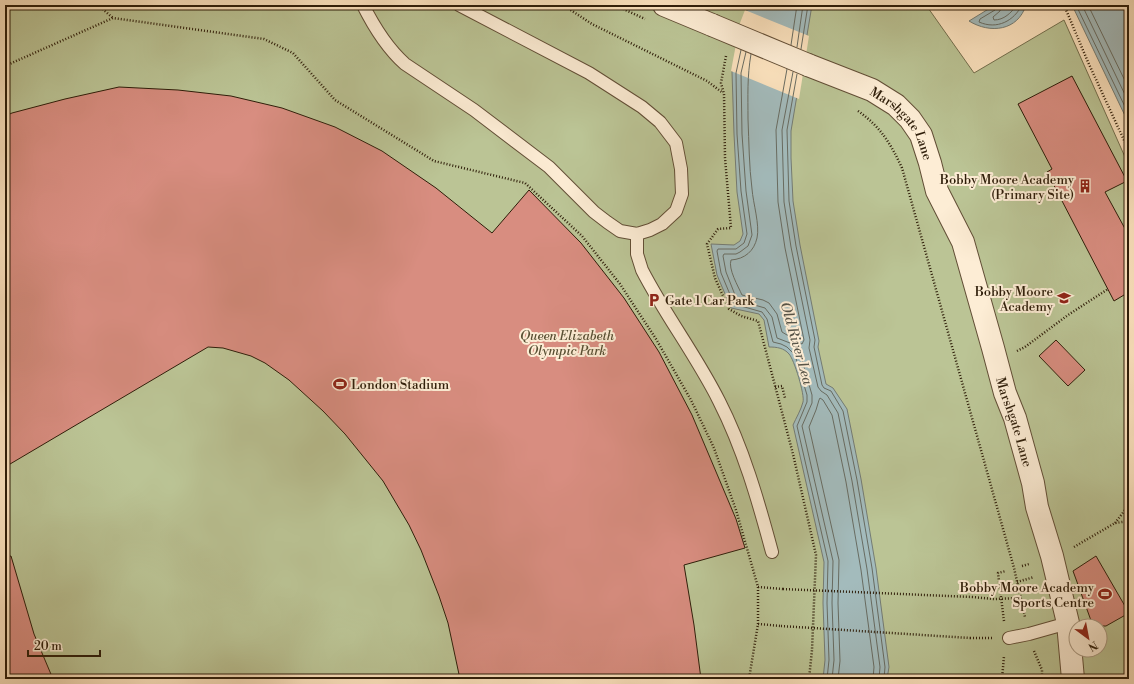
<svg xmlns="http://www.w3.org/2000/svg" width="1134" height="684" font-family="'Libre Bodoni',serif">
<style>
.green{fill:#bbc495;stroke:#74704f;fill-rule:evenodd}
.water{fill:#a3bbbc;stroke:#747c74}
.pier{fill:#fce3bf}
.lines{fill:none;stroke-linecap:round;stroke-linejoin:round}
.shore{stroke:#686c62;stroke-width:1}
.building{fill:#d88d80;stroke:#2e1d09}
.lane-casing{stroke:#624e36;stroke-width:14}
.street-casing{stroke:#624e36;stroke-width:24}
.path{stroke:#2e1d09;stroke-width:2.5;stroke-dasharray:1 2;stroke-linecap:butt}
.lane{stroke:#fdedd5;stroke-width:12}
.street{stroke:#fdedd5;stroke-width:22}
.street-bridge-casing{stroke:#624e36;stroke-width:24;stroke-linecap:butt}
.path-bridge{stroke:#2e1d09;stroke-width:2.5;stroke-dasharray:1 2;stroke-linecap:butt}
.street-bridge{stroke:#fdedd5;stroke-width:22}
.labels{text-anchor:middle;stroke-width:4;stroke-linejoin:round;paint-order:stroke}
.street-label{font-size:13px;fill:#2e1d09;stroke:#fdedd5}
.poi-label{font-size:13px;fill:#2e1d09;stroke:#fdedd5;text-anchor:end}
.park-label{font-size:13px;font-style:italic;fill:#584f33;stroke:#fdedd5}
.water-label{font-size:14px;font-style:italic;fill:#575448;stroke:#fdedd5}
</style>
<rect width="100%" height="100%" fill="#fce3bf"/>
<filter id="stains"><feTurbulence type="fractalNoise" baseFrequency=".005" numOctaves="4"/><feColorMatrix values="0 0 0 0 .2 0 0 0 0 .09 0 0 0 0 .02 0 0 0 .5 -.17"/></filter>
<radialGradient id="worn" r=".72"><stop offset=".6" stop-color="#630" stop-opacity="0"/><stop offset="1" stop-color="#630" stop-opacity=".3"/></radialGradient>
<!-- green -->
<path class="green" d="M5,5H926L974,73L1064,20L1129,166V679H5ZM1076,626H1100V650H1076Z"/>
<!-- water -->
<g class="water">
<path d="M749,5H812L791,131V158L793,201L800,245L819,341L818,347L826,384L833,388L847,409L861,479L876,568L889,667L887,679H823L825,660L823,603L824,562L793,425C796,418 801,410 803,402C805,395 794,359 789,354C784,348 777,347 769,347L764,320L759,314L731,308L717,275L711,244L734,245L740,241L743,234L737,192L734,134L732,72L742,23Z"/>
<path d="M995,5H1026C1018,31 990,34 969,21Z"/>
<polygon points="1072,5 1129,5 1129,124"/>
</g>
<!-- pier -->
<polygon class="pier" points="745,10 809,36 799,99 731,71 740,23"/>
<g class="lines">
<!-- shore -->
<g class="shore">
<path d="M996,5L995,10L980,19L979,22C997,30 1014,21 1022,5"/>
<path d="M1001,5L1000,11L993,17L994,20C1004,20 1011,13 1017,5"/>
<polyline points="1076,5 1129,115"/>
<polyline points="1082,5 1129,103"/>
<polyline points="1088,5 1129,89"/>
<polyline points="791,45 797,5"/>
<polyline points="797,47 803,5"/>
<polyline points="801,49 808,5"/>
<polyline points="741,50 736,73 737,134 741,191 747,234 744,243 736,249 718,249 717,251 721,273 734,304 762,312 767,319 773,342 781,344 787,347 795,355 807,395 807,402 797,426 828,561 827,603 829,660 827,679"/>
<polyline points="746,52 741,73 742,134 746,191 752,235 748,246 740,252 736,254 724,254 723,256 726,272 737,300 765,308 772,317 777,338 790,343 800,353 812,395 812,403 802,426 833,561 832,603 834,660 832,679"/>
<path d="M751,54C747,77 748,96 748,119C749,142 749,166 752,189C753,203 760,225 757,238C754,251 745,259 731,260C728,269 738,286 742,295L763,300L769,303L777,314L782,332L802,344L804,340L785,248L778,202L776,130L787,69"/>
<polyline points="793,72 782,130 784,202 791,247 810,340 809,348 818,387 821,391 827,395 838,413 852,481 867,569 880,667 879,679"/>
<polyline points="797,74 787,130 789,201 796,246 815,340 814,347 822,385 824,388 831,391 843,411 857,480 872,568 885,667 884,679"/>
<polyline points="838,679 840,661 838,603 839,560 809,427 816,410 819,400 820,398 823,400 832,415 846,482 861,570 874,667 873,679"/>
</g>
</g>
<!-- building -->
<g class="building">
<polygon points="1072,76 1127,181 1105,192 1129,236 1129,292 1114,301 1047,172 1052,169 1018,104"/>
<polygon points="119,87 178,90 231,96 282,108 335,127 382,151 436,188 492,233 529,190 581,243 624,298 659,352 692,415 736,519 745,548 684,565 694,625 701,679 460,679 448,623 439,596 421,550 409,525 383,481 345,434 323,411 289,380 265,363 251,356 223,348 208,347 5,467 5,116 12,113 65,99"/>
<polygon points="1056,340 1085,370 1068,386 1039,356"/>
<polygon points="11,556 34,634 53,679 5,679 5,557"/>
<polygon points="1096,556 1129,613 1106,626 1093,626 1073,571"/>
</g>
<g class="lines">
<!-- lane casing -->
<g class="lane-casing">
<g id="lane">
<path d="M363,5C374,27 387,48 405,64L474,110L549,167L594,212L607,222L620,231L637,234L650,230L662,224L676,211L682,194L681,169L676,143L660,122L642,107L589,73L459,5"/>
<path d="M637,234V254L642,270C665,315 696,355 719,401C743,448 758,500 772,552"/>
<polyline points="1009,638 1029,634 1068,623"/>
</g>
</g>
<!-- street casing -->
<g class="street-casing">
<g id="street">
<polyline points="664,5 712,25"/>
<path id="s1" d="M808,65L872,90L896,105L910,119L921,135L930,163L937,191L963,242L993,348L1005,393L1015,418L1033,483L1037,507L1052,556L1068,623L1073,679"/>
</g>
</g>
<!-- path -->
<g class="path">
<polyline points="98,5 113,18"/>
<polyline points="563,5 592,24 707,81 723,93"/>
<polyline points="615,5 645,19"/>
<polyline points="1064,5 1088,62 1129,151"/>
<polyline points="5,25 10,5"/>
<polyline points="726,56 721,83 724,94 725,158 731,228 718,229 707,244 715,278 729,309 741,316 758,321 793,454 816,555 812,650 809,679"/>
<polyline points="5,66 113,18 264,39 293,53 335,100 434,161 525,183 582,236 620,284 656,339 691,400 714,448 736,510 758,587 758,624 749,679"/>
<path d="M858,111C880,126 891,144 902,168L1014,568L1025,617"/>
<polyline points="1017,351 1025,347 1068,315 1108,289"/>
<polyline points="775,387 782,386 785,398"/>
<polyline points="1115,523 1129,505"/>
<polyline points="1074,547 1115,523 1129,521"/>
<polyline points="1022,566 1029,564"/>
<polyline points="1017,582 1034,577"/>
<polyline points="758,587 783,589"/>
<polyline points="972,597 994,599 1021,598"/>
<polyline points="1004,621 998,573 1006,571"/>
<polyline points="758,624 781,626"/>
<polyline points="970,638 992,638"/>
<polyline points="1034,651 1042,670 1042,679"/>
<polyline points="1002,679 1004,656"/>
</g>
<!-- lane -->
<use href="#lane" class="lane"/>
<!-- street -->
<use href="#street" class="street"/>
<!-- street-bridge casing -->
<g class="street-bridge-casing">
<polyline id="street-bridge" points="712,25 808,65"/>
</g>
<!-- path-bridge -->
<g class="path-bridge">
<polyline points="783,589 972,597"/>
<polyline points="781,626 970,638"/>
</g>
<!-- street-bridge -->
<use href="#street-bridge" class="street-bridge"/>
</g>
<!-- icons -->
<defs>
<g id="building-bare" transform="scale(1.08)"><path d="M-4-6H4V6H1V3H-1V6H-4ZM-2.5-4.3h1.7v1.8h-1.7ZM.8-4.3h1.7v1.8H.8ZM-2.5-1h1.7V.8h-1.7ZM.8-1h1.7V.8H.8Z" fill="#8f2418" stroke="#fdedd5" stroke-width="2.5" paint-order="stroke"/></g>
<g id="school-bare" transform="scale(1.08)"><path d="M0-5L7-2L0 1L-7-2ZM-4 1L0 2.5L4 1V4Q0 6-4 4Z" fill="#8f2418" stroke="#fdedd5" stroke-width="2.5" paint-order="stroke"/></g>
<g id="parking-bare" transform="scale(1.08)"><path d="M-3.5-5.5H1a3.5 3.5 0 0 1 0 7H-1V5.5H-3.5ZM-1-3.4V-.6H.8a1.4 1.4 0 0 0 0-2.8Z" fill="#8f2418" stroke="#fdedd5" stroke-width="2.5" paint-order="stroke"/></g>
<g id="stadium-bare" transform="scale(1.08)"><path d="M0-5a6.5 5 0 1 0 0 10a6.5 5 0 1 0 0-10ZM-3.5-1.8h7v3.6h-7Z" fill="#8f2418" stroke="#fdedd5" stroke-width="2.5" paint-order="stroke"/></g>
</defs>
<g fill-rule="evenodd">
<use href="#building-bare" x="1085" y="186"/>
<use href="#school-bare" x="1064" y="298"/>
<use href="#parking-bare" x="654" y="300"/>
<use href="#stadium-bare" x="340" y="384"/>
<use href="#stadium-bare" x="1105" y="594"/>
</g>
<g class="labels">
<!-- street labels -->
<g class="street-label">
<text dy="5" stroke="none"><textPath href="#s1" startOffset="115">Marshgate Lane</textPath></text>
<text dy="5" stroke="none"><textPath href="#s1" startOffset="439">Marshgate Lane</textPath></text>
</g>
<!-- poi labels -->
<g class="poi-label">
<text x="1074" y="184">Bobby Moore Academy<tspan x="1074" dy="15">(Primary Site)</tspan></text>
<text x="1053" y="296">Bobby Moore<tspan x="1053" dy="15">Academy</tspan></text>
<text x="665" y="305" text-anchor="start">Gate 1 Car Park</text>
<text x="351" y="389" text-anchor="start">London Stadium</text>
<text x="1094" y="592">Bobby Moore Academy<tspan x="1094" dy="15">Sports Centre</tspan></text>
</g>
<!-- park labels -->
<g class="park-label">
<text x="567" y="340">Queen Elizabeth<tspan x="567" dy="15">Olympic Park</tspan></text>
</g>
<!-- water labels -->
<g class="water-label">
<text transform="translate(797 343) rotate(74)" y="5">Old River Lea</text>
</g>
</g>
<!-- margin -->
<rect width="1134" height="684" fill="none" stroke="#fce3bf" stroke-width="20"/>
<rect x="6" y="6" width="1122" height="672" fill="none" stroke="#2e1d09" stroke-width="2"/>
<rect x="10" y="10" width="1114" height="664" fill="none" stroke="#2e1d09"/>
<!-- north arrow -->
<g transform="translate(1088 638) rotate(148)"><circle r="19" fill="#fdedd5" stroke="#aa9a83"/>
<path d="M0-3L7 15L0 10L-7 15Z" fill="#8f2418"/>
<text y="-6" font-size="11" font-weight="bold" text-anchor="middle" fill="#2e1d09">N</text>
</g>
<!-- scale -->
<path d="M28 650v6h72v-6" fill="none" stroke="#2e1d09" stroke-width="2"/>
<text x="34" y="650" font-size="12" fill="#2e1d09" stroke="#fdedd5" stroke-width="3" paint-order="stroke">20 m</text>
<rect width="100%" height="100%" filter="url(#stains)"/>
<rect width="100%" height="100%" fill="url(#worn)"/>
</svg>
